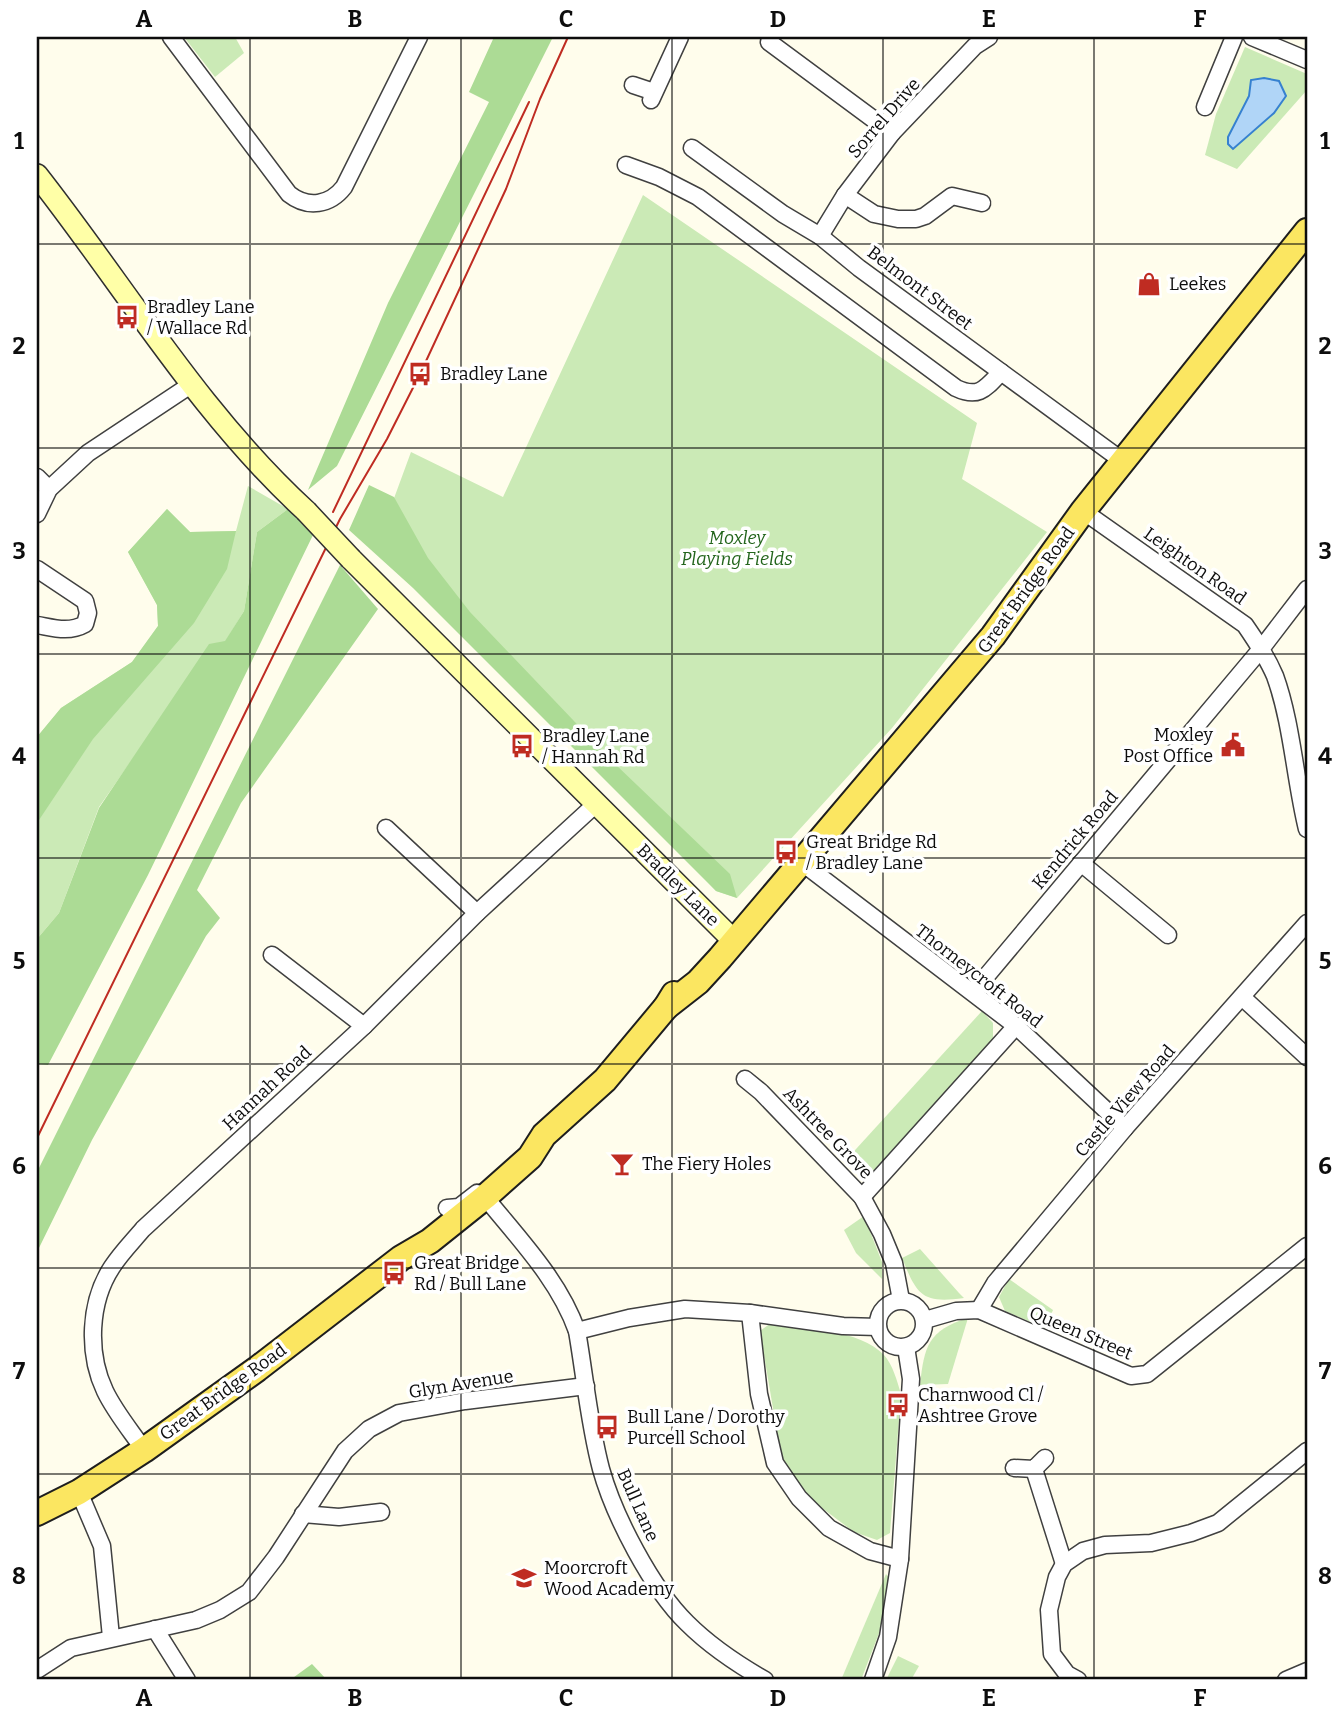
<svg xmlns="http://www.w3.org/2000/svg" width="1344" height="1717" font-family="Bitter,serif">
<style>
.green{fill:#cbeab6}
.forest{fill:#acdb95}
.water{fill:#b0d5f7;stroke:#3681d0;stroke-width:2}
.lines{fill:none;stroke-linecap:round;stroke-linejoin:round}
.street-casing{stroke:#404040;stroke-width:19}
.secondary-casing{stroke:#2f2f2f;stroke-width:24}
.primary-casing{stroke:#1e1e1e;stroke-width:28}
.street{stroke:#fff;stroke-width:16}
.secondary{stroke:#ffffa7;stroke-width:21}
.primary{stroke:#fbe661;stroke-width:24}
.tram{stroke:#bf2c22;stroke-width:2}
.secondary-bridge-casing{stroke:#2f2f2f;stroke-width:24;stroke-linecap:butt}
.secondary-bridge{stroke:#ffffa7;stroke-width:21}
.grid{fill:none;stroke:#0d0d0d;stroke-width:2;stroke-opacity:0.55}
.labels{text-anchor:middle;stroke-width:7;stroke-linejoin:round;paint-order:stroke}
.street-label{font-size:18px;fill:#0d0d0d;stroke:#fff}
.poi-label{font-size:18px;fill:#0d0d0d;stroke:#fff;text-anchor:start}
.park-label{font-size:18px;font-style:italic;fill:#23651c;stroke:#fff}
.neatline{fill:none;stroke:#0d0d0d;stroke-width:2.5}
.grid-label{font-size:23px;text-anchor:middle;font-weight:bold;fill:#0d0d0d}
</style>
<rect width="100%" height="100%" fill="#fffdec"/>
<!-- green -->
<g class="green">
<polygon points="184,37 235,37 244,53 215,77"/>
<polygon points="1245,47 1307,74 1307,90 1237,169 1205,155 1216,114"/>
<polygon points="643,195 977,423 962,479 1047,532 892,728 737,898 716,891 382,531 411,452 503,497"/>
<polygon points="248,486 288,509 257,532 244,611 225,642 143,744 99,807 59,913 37,939 37,737 61,708 132,662 158,626 157,605 128,552 167,509 190,532 236,531"/>
<polygon points="982,1011 993,1023 993,1039 874,1170 864,1175 846,1160"/>
<polygon points="864,1216 882,1262 882,1279 856,1253 844,1230"/>
<path d="M920,1249L959,1293L964,1298C922,1304 917,1295 902,1258Z"/>
<polygon points="1009,1279 1053,1310 1045,1328 1005,1311 999,1297"/>
<path d="M968,1318L948,1384L920,1385C924,1347 928,1330 968,1318Z"/>
<path d="M771,1323C804,1329 860,1329 884,1355C893,1365 897,1381 901,1394L890,1533L877,1540L854,1532L806,1496L781,1456L760,1331Z"/>
<polygon points="886,1574 890,1579 883,1623 861,1680 841,1680"/>
<polygon points="898,1656 919,1666 911,1680 886,1680"/>
</g>
<!-- forest -->
<g class="forest">
<polygon points="494,37 553,37 337,466 308,490 388,303 489,102 469,92"/>
<polygon points="369,485 394,497 428,558 470,612 614,763 730,874 737,898 716,891 413,588 349,530"/>
<polygon points="167,509 190,532 236,531 227,569 194,623 93,739 37,823 37,737 61,708 132,662 158,626 157,605 128,552"/>
<polygon points="288,509 313,535 148,875 48,1065 37,1064 37,939 59,913 99,808 209,644 225,641 244,611 257,532"/>
<polygon points="340,565 378,609 241,803 197,890 220,918 206,936 92,1140 37,1252 37,1172"/>
<polygon points="312,1664 327,1680 290,1680"/>
</g>
<!-- water -->
<polygon class="water" points="1264,78 1279,81 1286,96 1274,113 1233,149 1228,144 1228,137 1249,96 1251,80"/>
<g class="lines">
<!-- street casing -->
<g class="street-casing">
<g id="street">
<path d="M171,37L289,194C308,209 330,205 344,187L419,37"/>
<polyline points="1252,37 1307,60"/>
<polyline points="769,42 892,133"/>
<polyline points="633,85 654,92"/>
<polyline points="651,100 680,37"/>
<polyline points="1205,107 1234,37"/>
<polyline points="692,148 783,214 820,236 859,268 1124,462"/>
<path d="M626,165L659,177L698,197L956,388C979,399 986,388 1001,372"/>
<polyline points="845,195 874,214 898,219 916,219 925,216 952,196 982,203"/>
<polyline points="820,236 845,195 892,133 975,46 989,37"/>
<polyline points="37,477 49,489"/>
<path d="M1083,511L1245,625C1256,641 1267,657 1275,676C1292,723 1295,780 1307,829"/>
<polyline points="37,514 49,489 88,453 192,384"/>
<path d="M37,569L85,601L88,613L85,624C69,633 54,628 37,625"/>
<polyline points="386,828 477,913"/>
<polyline points="801,862 1016,1026 1125,1128"/>
<polyline points="1081,863 1168,935"/>
<polyline points="272,955 364,1026"/>
<polyline points="973,992 1261,649 1307,589"/>
<polyline points="1242,997 1307,1057"/>
<polyline points="745,1079 761,1092 862,1197 882,1234 894,1263 901,1300"/>
<polyline points="862,1197 1016,1026"/>
<path d="M447,1208L459,1207L477,1193L485,1197C519,1239 559,1280 577,1331C585,1377 589,1424 601,1469C614,1516 652,1589 687,1623C710,1646 737,1664 765,1680"/>
<circle cx="901" cy="1324" r="23"/>
<polyline points="979,1310 995,1283 1125,1128 1307,923"/>
<polyline points="750,1313 759,1394 775,1463 799,1498 829,1528 870,1551 900,1559"/>
<polyline points="925,1320 956,1311 979,1310 1131,1376 1147,1374 1307,1246"/>
<polyline points="577,1331 629,1318 685,1309 750,1313 843,1326 878,1327"/>
<path d="M144,1450C131,1431 115,1412 105,1391C87,1353 89,1302 112,1267C121,1253 133,1241 143,1229L364,1026L477,913L597,803"/>
<polyline points="1014,1468 1034,1469 1045,1458"/>
<polyline points="1034,1469 1064,1564"/>
<polyline points="79,1492 102,1546 111,1637"/>
<polyline points="303,1514 339,1517 381,1512"/>
<polyline points="155,1629 187,1680"/>
<polyline points="37,1670 71,1648 196,1620 220,1610 249,1592 276,1557 345,1451 369,1429 399,1413 465,1401 586,1386"/>
<polyline points="873,1680 888,1637 900,1559 911,1379 906,1347"/>
<polyline points="1078,1680 1067,1674 1052,1654 1049,1610 1057,1577 1064,1564 1083,1551 1105,1545 1151,1543 1191,1533 1218,1523 1307,1451"/>
<polyline points="1286,1680 1307,1671"/>
</g>
</g>
<!-- secondary casing -->
<g class="secondary-casing">
<g id="secondary">
<path d="M37,175C125,287 200,414 306,511"/>
<polyline points="351,559 733,940"/>
</g>
</g>
<!-- primary casing -->
<g class="primary-casing">
<g id="primary">
<polyline points="666,1007 698,982 720,958 993,636 1083,511 1307,231"/>
<polyline points="37,1513 79,1492 144,1450 257,1369 401,1258 430,1241 485,1197 530,1157 544,1135 605,1080 666,1007 674,994"/>
</g>
</g>
<!-- street -->
<use href="#street" class="street"/>
<!-- secondary -->
<use href="#secondary" class="secondary"/>
<!-- primary -->
<use href="#primary" class="primary"/>
<!-- tram -->
<g class="tram">
<polyline points="333,512 529,102"/>
<polyline points="37,1138 340,519 387,439 420,374 506,189 540,99 568,37"/>
</g>
<!-- secondary-bridge casing -->
<g class="secondary-bridge-casing">
<polyline id="secondary-bridge" points="306,511 351,559"/>
</g>
<!-- secondary-bridge -->
<use href="#secondary-bridge" class="secondary-bridge"/>
</g>
<!-- grid -->
<path class="grid" d="M250,37V1680M461,37V1680M672,37V1680M883,37V1680M1094,37V1680M37,244H1307M37,448H1307M37,654H1307M37,858H1307M37,1064H1307M37,1268H1307M37,1474H1307"/>
<!-- icons -->
<defs>
<g id="shop-bare" transform="scale(1.89)"><path d="M-5-2.5h2.3a2.7 3.5 0 0 1 5.4 0H5L5.5 6h-11ZM-1.5-2.5h3a1.5 2.3 0 0 0-3 0Z" fill="#bf2c22" stroke="#fff" stroke-width="2.5" paint-order="stroke"/></g>
<g id="bus-bare" transform="scale(1.89)"><path d="M-5-6H5V4H4V6H2V4H-2V6H-4V4H-5ZM-3.5-4V0h7V-4ZM-3.5 1.2v1.5H-2V1.2ZM2 1.2v1.5H3.5V1.2Z" fill="#bf2c22" stroke="#fff" stroke-width="2.5" paint-order="stroke"/></g>
<g id="civic-bare" transform="scale(1.89)"><path d="M-.6-6.5H3V-4.5H.6V-3L4-1V1h2V6H-6V1h2V-1L-.6-3ZM-1.2 2.5V6h2.4V2.5Z" fill="#bf2c22" stroke="#fff" stroke-width="2.5" paint-order="stroke"/></g>
<g id="bar-bare" transform="scale(1.89)"><path d="M-6-5H6L.8 .8V4.5H3.5V6h-7V4.5H-.8V.8Z" fill="#bf2c22" stroke="#fff" stroke-width="2.5" paint-order="stroke"/></g>
<g id="school-bare" transform="scale(1.89)"><path d="M0-5L7-2L0 1L-7-2ZM-4 1L0 2.5L4 1V4Q0 6-4 4Z" fill="#bf2c22" stroke="#fff" stroke-width="2.5" paint-order="stroke"/></g>
</defs>
<g fill-rule="evenodd">
<use href="#shop-bare" x="1149" y="284"/>
<use href="#bus-bare" x="127" y="317"/>
<use href="#bus-bare" x="420" y="374"/>
<use href="#civic-bare" x="1233" y="745"/>
<use href="#bus-bare" x="522" y="746"/>
<use href="#bus-bare" x="786" y="852"/>
<use href="#bar-bare" x="622" y="1164"/>
<use href="#bus-bare" x="394" y="1273"/>
<use href="#bus-bare" x="898" y="1405"/>
<use href="#bus-bare" x="607" y="1427"/>
<use href="#school-bare" x="524" y="1578"/>
</g>
<g class="labels">
<!-- street labels -->
<g class="street-label">
<text transform="translate(884 118) rotate(-49)" y="6">Sorrel Drive</text>
<text transform="translate(920 288) rotate(37)" y="6">Belmont Street</text>
<text transform="translate(1195 566) rotate(35)" y="6">Leighton Road</text>
<text transform="translate(1026 590) rotate(-54)" y="6">Great Bridge Road</text>
<text transform="translate(1075 840) rotate(-50)" y="6">Kendrick Road</text>
<text transform="translate(678 885) rotate(45)" y="6">Bradley Lane</text>
<text transform="translate(979 976) rotate(38)" y="6">Thorneycroft Road</text>
<text transform="translate(267 1088) rotate(-43)" y="6">Hannah Road</text>
<text transform="translate(1125 1101) rotate(-49)" y="6">Castle View Road</text>
<text transform="translate(828 1133) rotate(46)" y="6">Ashtree Grove</text>
<text transform="translate(1081 1333) rotate(23)" y="6">Queen Street</text>
<text transform="translate(461 1384) rotate(-9)" y="6">Glyn Avenue</text>
<text transform="translate(223 1392) rotate(-36)" y="6">Great Bridge Road</text>
<text transform="translate(638 1505) rotate(66)" y="6">Bull Lane</text>
</g>
<!-- poi labels -->
<g class="poi-label">
<text x="1169" y="290">Leekes</text>
<text x="147" y="313">Bradley Lane<tspan x="147" dy="21">/ Wallace Rd</tspan></text>
<text x="440" y="380">Bradley Lane</text>
<text x="1213" y="741" text-anchor="end">Moxley<tspan x="1213" dy="21">Post Office</tspan></text>
<text x="542" y="742">Bradley Lane<tspan x="542" dy="21">/ Hannah Rd</tspan></text>
<text x="806" y="848">Great Bridge Rd<tspan x="806" dy="21">/ Bradley Lane</tspan></text>
<text x="642" y="1170">The Fiery Holes</text>
<text x="414" y="1269">Great Bridge<tspan x="414" dy="21">Rd / Bull Lane</tspan></text>
<text x="918" y="1401">Charnwood Cl /<tspan x="918" dy="21">Ashtree Grove</tspan></text>
<text x="627" y="1423">Bull Lane / Dorothy<tspan x="627" dy="21">Purcell School</tspan></text>
<text x="544" y="1574">Moorcroft<tspan x="544" dy="21">Wood Academy</tspan></text>
</g>
<!-- park labels -->
<g class="park-label">
<text x="737" y="544">Moxley<tspan x="737" dy="21">Playing Fields</tspan></text>
</g>
</g>
<!-- border -->
<rect width="1344" height="1717" fill="none" stroke="#ffffff" stroke-width="77"/>
<rect x="38" y="38" width="1268" height="1640" class="neatline"/>
<g class="grid-label">
<text x="144" y="27">A</text>
<text x="355" y="27">B</text>
<text x="566" y="27">C</text>
<text x="778" y="27">D</text>
<text x="989" y="27">E</text>
<text x="1200" y="27">F</text>
<text x="19" y="149">1</text>
<text x="1325" y="149">1</text>
<text x="19" y="354">2</text>
<text x="1325" y="354">2</text>
<text x="19" y="559">3</text>
<text x="1325" y="559">3</text>
<text x="19" y="764">4</text>
<text x="1325" y="764">4</text>
<text x="19" y="969">5</text>
<text x="1325" y="969">5</text>
<text x="19" y="1174">6</text>
<text x="1325" y="1174">6</text>
<text x="19" y="1379">7</text>
<text x="1325" y="1379">7</text>
<text x="19" y="1584">8</text>
<text x="1325" y="1584">8</text>
<text x="144" y="1706">A</text>
<text x="355" y="1706">B</text>
<text x="566" y="1706">C</text>
<text x="778" y="1706">D</text>
<text x="989" y="1706">E</text>
<text x="1200" y="1706">F</text>
</g>
</svg>
